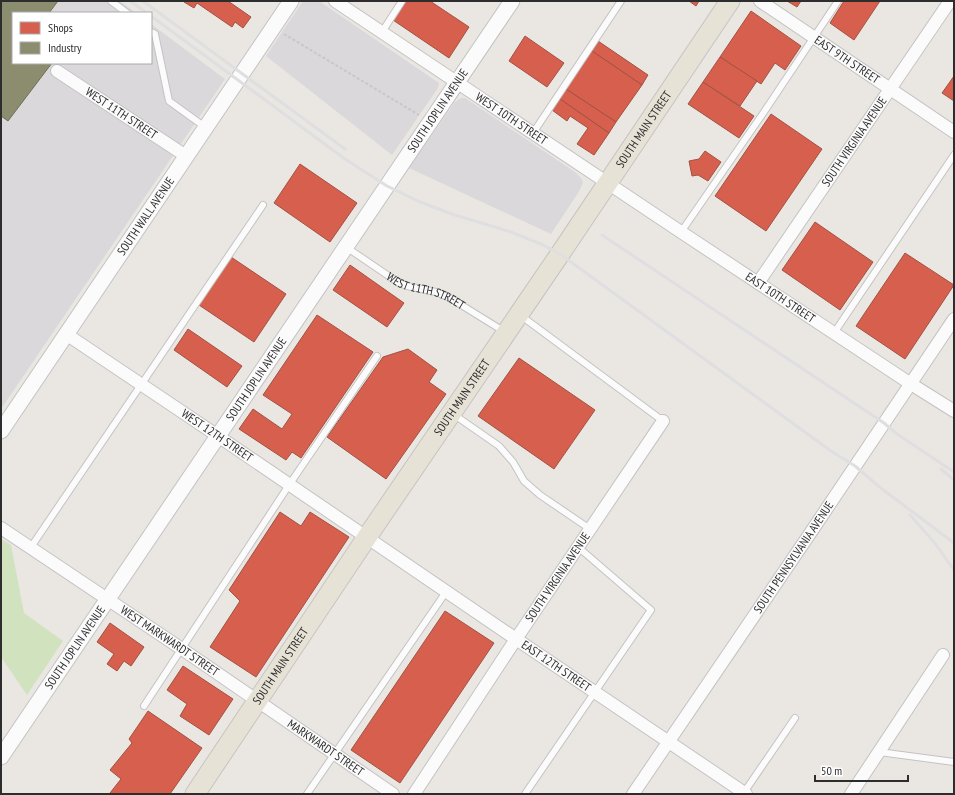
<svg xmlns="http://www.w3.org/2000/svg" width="955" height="795" font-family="'PT Sans Narrow',sans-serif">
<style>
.industrial{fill:#dad8da}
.green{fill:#d0e3be}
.shops{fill:#d6604d;stroke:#a35143}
.industry{fill:#8c8c6e;stroke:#70705a}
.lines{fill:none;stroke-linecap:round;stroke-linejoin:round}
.service-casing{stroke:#c4c3c3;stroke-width:8}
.minor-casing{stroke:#c4c3c3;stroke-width:14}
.tertiary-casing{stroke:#c4c3c3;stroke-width:17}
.primary-casing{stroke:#c6c4c3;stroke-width:21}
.path{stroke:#c8c8c8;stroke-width:2;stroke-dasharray:3 2;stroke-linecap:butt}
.service{stroke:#fcfbfb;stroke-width:6}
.minor{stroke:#fcfbfb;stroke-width:12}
.tertiary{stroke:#fcfbfb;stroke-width:15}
.primary{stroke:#e7e2d6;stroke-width:19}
.rail{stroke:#dfdee0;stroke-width:3}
.labels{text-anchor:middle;stroke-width:4;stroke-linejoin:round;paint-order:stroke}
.street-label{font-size:12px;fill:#2d2d2d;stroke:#fff}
</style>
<rect width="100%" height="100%" fill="#eae7e3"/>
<!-- industrial -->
<g class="industrial">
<polygon points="1,1 120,1 136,13 13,13 13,63 151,63 151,24 225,79 1,409"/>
<polygon points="303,1 319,1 439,83 438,88 392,155 266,56"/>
<polygon points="462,98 465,98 575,172 581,178 583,182 582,185 580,190 551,234 409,168 455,102 459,99"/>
</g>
<!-- green -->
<polygon class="green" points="1,539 11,545 24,613 63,641 27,695 1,657"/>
<!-- shops -->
<g class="shops">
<polygon points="184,1 228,1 251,17 243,28 235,22 232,27 197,3 194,8 184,2"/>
<polygon points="406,1 430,1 469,27 449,58 393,20"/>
<polygon points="689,1 699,1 696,6"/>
<polygon points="787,1 801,1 797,7"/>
<polygon points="844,1 880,1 854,40 830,23"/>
<polygon points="751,11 801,46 785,70 775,63 761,84 720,57"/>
<polygon points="525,36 564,63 547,87 509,61"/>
<polygon points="598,41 648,75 642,85 592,51"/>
<polygon points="592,51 642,85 616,122 566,89"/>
<polygon points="720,57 757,81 740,106 703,82"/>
<polygon points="954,76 954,101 942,93"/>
<polygon points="703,82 754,116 739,138 688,104"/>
<polygon points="566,89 616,122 609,133 560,99"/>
<polygon points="560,99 609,133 594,155 577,144 588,128 570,116 567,121 552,110"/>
<polygon points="771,114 822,149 766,231 715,196"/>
<polygon points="705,151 721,162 708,181 698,175 692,176 689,161 699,159"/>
<polygon points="300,164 357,203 330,242 274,203"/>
<polygon points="815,222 873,262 840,310 782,270"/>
<polygon points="905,253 954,285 905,359 856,326"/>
<polygon points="231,257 286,294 254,342 199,305"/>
<polygon points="350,265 404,303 387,327 333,290"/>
<polygon points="317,315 373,352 301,458 292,452 286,460 239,429 253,409 282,429 292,414 263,395"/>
<polygon points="188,329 242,366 227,387 174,350"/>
<polygon points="408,349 437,370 429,382 446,394 386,479 327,437 383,357"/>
<polygon points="519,358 595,410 554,469 478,416"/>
<polygon points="280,512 301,526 310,512 349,537 256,677 210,647 240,601 229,590"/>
<polygon points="445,611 494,643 400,783 351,750"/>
<polygon points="110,623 144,647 131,666 124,661 117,671 107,664 114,654 97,642"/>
<polygon points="183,666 233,699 209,735 180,716 187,704 167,690"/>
<polygon points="148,711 202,748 170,794 110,794 110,793 121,779 110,770 132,743 129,739"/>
</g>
<!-- industry -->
<polygon class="industry" points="1,1 58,1 49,13 13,13 13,63 52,63 8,121 1,116"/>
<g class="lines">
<!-- service casing -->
<g class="service-casing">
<g id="service">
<polyline points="111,1 127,13"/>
<polyline points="151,32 155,34 169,101 205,127"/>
<polyline points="382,32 402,1"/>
<polyline points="533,133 621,1"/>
<polyline points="681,232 764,112 838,1"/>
<path id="s1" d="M346,247L399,283L407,286L436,292L450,298L505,332"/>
<polyline points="520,315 663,421"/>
<polyline points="834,333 954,155"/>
<polyline points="453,414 499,446 513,462 524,481 540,495 590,529"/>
<polyline points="31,547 263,205"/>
<polyline points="144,706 289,485 377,356"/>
<polyline points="879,752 954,762"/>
<polyline points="307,794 446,592"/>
<polyline points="525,794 651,610 578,547"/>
<polyline points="743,794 795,718"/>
</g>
</g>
<!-- minor casing -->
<g class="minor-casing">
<g id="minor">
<path id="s2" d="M335,1L681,232L911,384L954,411"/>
<path id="s3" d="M760,1L954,132"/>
<path id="s4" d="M57,71L186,156"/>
<path id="s5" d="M758,283L950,1"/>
<path id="s6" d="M66,334L218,436L516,639L746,794"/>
<path id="s7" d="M1,528L182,649L393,794"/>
<path id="s8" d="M414,794L516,639L663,421"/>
<path id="s9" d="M633,794L811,532L954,319"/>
<polyline points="851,794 943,655"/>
</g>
</g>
<!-- tertiary casing -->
<g class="tertiary-casing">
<g id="tertiary">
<path id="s10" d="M1,431L291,1"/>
<path id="s11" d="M1,757L512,1"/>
</g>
</g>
<!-- primary casing -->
<g class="primary-casing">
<g id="primary">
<path id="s12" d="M195,794L367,537L560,254L730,1"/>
</g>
</g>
<!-- path -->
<polyline class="path" points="284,34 419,115"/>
<!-- service -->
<use href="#service" class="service"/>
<!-- minor -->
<use href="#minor" class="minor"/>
<!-- tertiary -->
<use href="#tertiary" class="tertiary"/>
<!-- primary -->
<use href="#primary" class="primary"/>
<!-- rail -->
<g class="rail">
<polyline points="130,1 147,13"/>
<polyline points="143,1 345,149"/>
<polyline points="151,16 345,159 387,186 420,202 455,215 508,231 541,244 560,254 831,451 855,466 882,489 954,543"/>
<polyline points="602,235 884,423 897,434 954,472"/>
<polyline points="941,469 954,480"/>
<polyline points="910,515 934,542 954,570"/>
</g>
</g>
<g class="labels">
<!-- street labels -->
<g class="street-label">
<text dy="4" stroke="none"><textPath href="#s3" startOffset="105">EAST 9TH STREET</textPath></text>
<text dy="4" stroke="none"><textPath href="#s11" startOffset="780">SOUTH JOPLIN AVENUE</textPath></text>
<text dy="4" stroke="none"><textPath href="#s4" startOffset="77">WEST 11TH STREET</textPath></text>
<text dy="4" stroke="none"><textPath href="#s2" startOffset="212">WEST 10TH STREET</textPath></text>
<text dy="4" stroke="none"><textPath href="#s12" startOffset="802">SOUTH MAIN STREET</textPath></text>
<text dy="4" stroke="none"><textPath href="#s5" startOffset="171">SOUTH VIRGINIA AVENUE</textPath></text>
<text dy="4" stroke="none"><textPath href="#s10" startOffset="259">SOUTH WALL AVENUE</textPath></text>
<text dy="4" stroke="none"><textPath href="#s1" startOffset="92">WEST 11TH STREET</textPath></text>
<text dy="4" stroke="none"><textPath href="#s2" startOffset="535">EAST 10TH STREET</textPath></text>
<text dy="4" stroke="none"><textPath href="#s11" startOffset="456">SOUTH JOPLIN AVENUE</textPath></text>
<text dy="4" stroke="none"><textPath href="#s12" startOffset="478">SOUTH MAIN STREET</textPath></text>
<text dy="4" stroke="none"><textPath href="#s6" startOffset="182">WEST 12TH STREET</textPath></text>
<text dy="4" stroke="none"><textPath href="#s9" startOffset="286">SOUTH PENNSYLVANIA AVENUE</textPath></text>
<text dy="4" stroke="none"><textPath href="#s8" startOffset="260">SOUTH VIRGINIA AVENUE</textPath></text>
<text dy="4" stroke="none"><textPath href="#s7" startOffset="203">WEST MARKWARDT STREET</textPath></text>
<text dy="4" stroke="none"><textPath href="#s11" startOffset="132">SOUTH JOPLIN AVENUE</textPath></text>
<text dy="4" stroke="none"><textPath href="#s12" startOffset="154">SOUTH MAIN STREET</textPath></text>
<text dy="4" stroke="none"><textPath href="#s6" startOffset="592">EAST 12TH STREET</textPath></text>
<text dy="4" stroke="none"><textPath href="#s7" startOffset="392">MARKWARDT STREET</textPath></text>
</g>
</g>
<!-- border -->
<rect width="955" height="795" fill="none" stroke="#2d2d2d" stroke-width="4"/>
<!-- legend -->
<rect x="12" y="12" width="140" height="52" fill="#ffffff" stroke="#ababab"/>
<rect x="20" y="22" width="20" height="12" fill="#d6604d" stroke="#ababab"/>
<text x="48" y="32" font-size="12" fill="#2d2d2d">Shops</text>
<rect x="20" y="42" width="20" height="12" fill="#8c8c6e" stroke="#ababab"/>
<text x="48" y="52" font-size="12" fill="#2d2d2d">Industry</text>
<!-- scale -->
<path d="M815 775v6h93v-6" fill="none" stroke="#2d2d2d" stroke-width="2"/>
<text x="821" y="775" font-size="12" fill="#2d2d2d" stroke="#ffffff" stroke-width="3" paint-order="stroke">50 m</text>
</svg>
